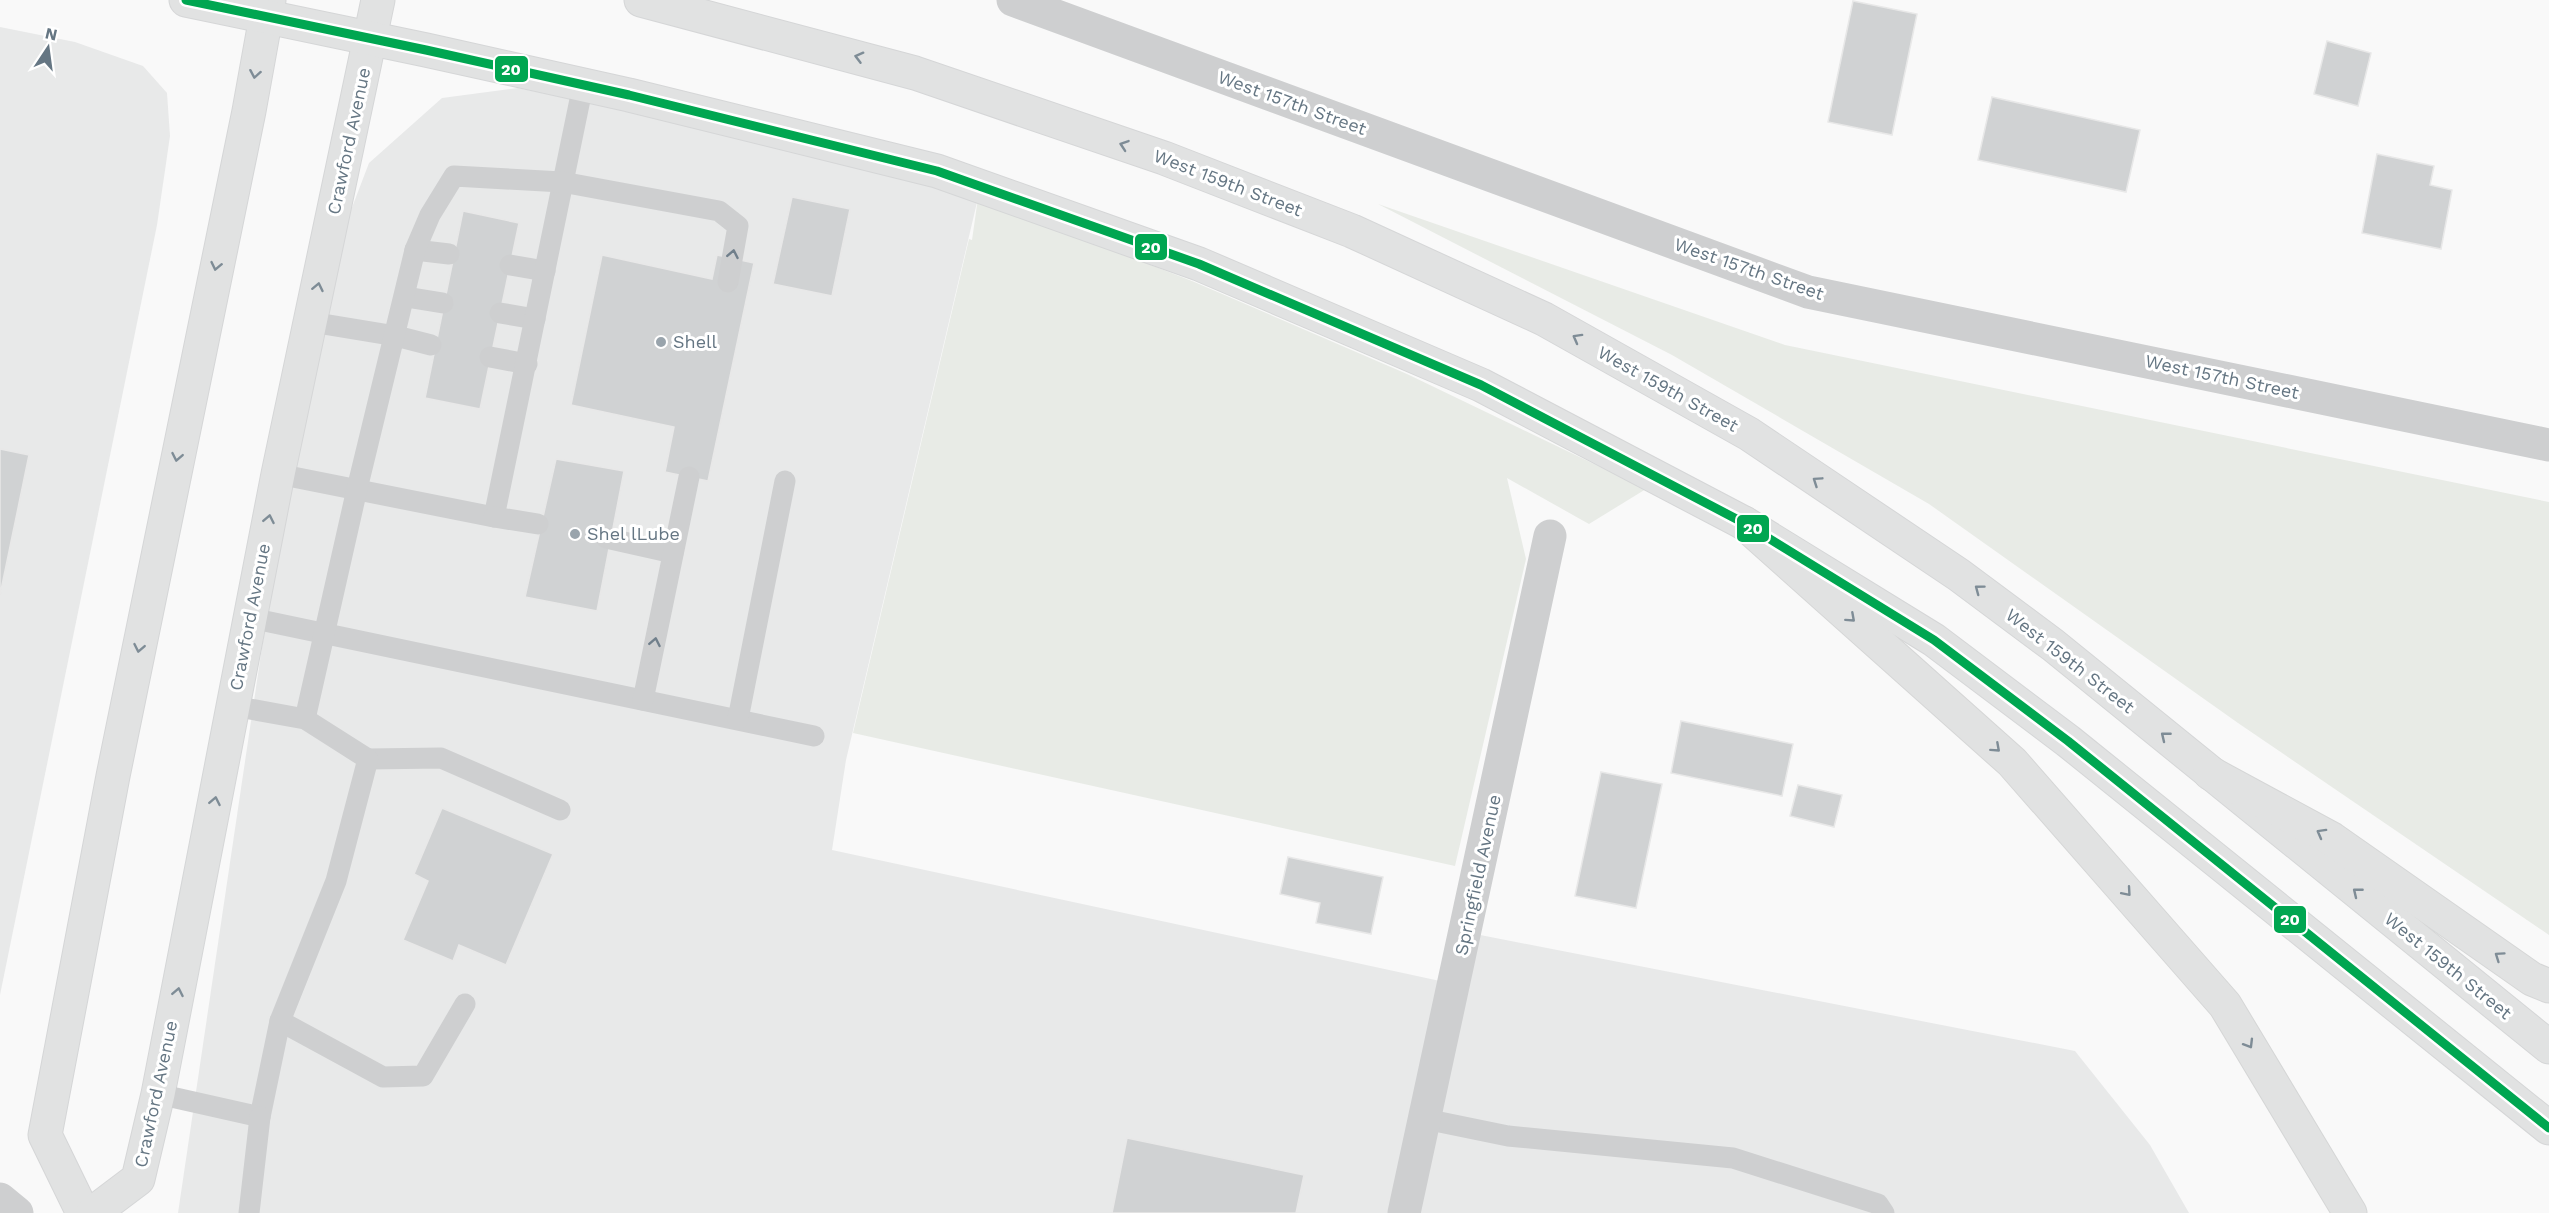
<svg xmlns="http://www.w3.org/2000/svg" width="2549" height="1213" font-family="'Work Sans',sans-serif">
<style>
.built{fill:#e8e9e9}
.green{fill:#e8ebe6}
.building{fill:#d0d2d3;stroke:#e8e8e8;stroke-width:1.5}
.lines{fill:none;stroke-linecap:round;stroke-linejoin:round}
.secondary-casing{stroke:#d5d6d7;stroke-width:35}
.primary-casing{stroke:#d5d6d7;stroke-width:35}
.highway-casing{stroke:#d5d6d6;stroke-width:35}
.lane{stroke:#cecfd0;stroke-width:21}
.street{stroke:#cecfd0;stroke-width:33}
.secondary{stroke:#e1e2e2;stroke-width:33}
.primary{stroke:#e1e2e2;stroke-width:33}
.highway{stroke:#e1e2e2;stroke-width:33}
.bus-1-casing{stroke:#fff;stroke-width:14}
.bus-1{stroke:#00a651;stroke-width:9}
.oneway{stroke:#7e8c96}
.oneway2{stroke:#707f8b}
.poi-dot{fill:#99a4ac;stroke:#fff;stroke-width:2}
.labels{text-anchor:middle;stroke-width:6;stroke-linejoin:round;paint-order:stroke}
.street-label{font-size:18px;fill:#657683;stroke:#fff}
.poi-label{font-size:18px;fill:#657683;stroke:#fff;text-anchor:start}
.line-badge{stroke:#fff;stroke-width:2}
.badge-label{font-size:16px;text-anchor:middle;font-weight:bold;fill:#fff}
</style>
<rect width="100%" height="100%" fill="#f9f9f9"/>
<!-- built -->
<g class="built">
<polygon points="0,27 75,42 143,66 167,93 170,136 157,225 0,995"/>
<polygon points="518,88 641,114 978,198 846,760 832,850 1454,984 1465,932 2075,1051 2150,1145 2189,1213 178,1213 262,647 335,252 369,163 442,98"/>
</g>
<!-- green -->
<g class="green">
<polygon points="978,198 1192,281 1407,374 1646,489 1589,524 1507,478 1526,559 1455,866 853,733 969,239 972,240"/>
<polygon points="1378,204 1785,345 2549,502 2549,935 2238,723 1929,504 1672,355"/>
</g>
<!-- building -->
<g class="building">
<polygon points="1853,1 1917,14 1892,135 1828,122"/>
<polygon points="2327,41 2371,53 2358,106 2314,94"/>
<polygon points="1992,97 2140,130 2126,192 1978,160"/>
<polygon points="2377,154 2434,166 2430,185 2452,190 2441,249 2362,233"/>
<polygon points="792,197 850,209 832,296 773,284"/>
<polygon points="463,211 519,223 480,409 425,398"/>
<polygon points="602,255 712,279 717,255 754,263 708,481 665,472 674,427 571,405"/>
<polygon points="0,449 29,455 0,595"/>
<polygon points="556,459 624,471 597,611 525,597"/>
<polygon points="1681,721 1793,744 1782,796 1671,773"/>
<polygon points="1601,772 1662,784 1636,908 1575,896"/>
<polygon points="1798,785 1842,795 1834,827 1790,816"/>
<polygon points="442,808 553,854 506,965 459,945 453,961 403,940 428,881 414,874"/>
<polygon points="1288,857 1383,877 1371,934 1316,923 1320,903 1280,894"/>
<polygon points="1127,1138 1304,1175 1296,1213 1112,1213"/>
</g>
<g class="lines">
<!-- secondary casing -->
<g class="secondary-casing">
<g id="secondary">
<polyline points="83,1213 45,1135 113,776 249,111 269,0"/>
<polyline points="93,1213 138,1179 158,1094 278,474 378,0"/>
</g>
</g>
<!-- primary casing -->
<g class="primary-casing">
<g id="primary">
<polyline points="186,0 426,50 629,95 937,171 1199,264 1481,385 1744,523 1934,640 2068,741 2549,1128"/>
<polyline points="641,0 915,73 1164,158 1352,231 1544,319 1749,434 1959,575 2053,645 2549,1047"/>
</g>
</g>
<!-- highway casing -->
<g class="highway-casing">
<g id="highway">
<polyline points="1744,523 2012,762 2225,1005 2350,1213"/>
<polyline points="2210,773 2332,839 2532,979 2549,986"/>
</g>
</g>
<!-- lane -->
<g class="lane">
<polyline points="415,250 449,254"/>
<polyline points="510,265 545,271"/>
<polyline points="406,297 443,303"/>
<polyline points="500,313 535,319"/>
<polyline points="311,322 396,336 431,345"/>
<polyline points="490,357 527,364"/>
<polyline points="278,474 494,517 583,85"/>
<polyline points="494,517 538,524"/>
<polyline points="606,538 673,553"/>
<polyline points="250,618 814,736"/>
<polyline points="643,700 689,477"/>
<polyline points="305,719 357,489 415,250 430,215 454,176 562,182 719,211 738,226 728,282"/>
<polyline points="738,719 785,481"/>
<polyline points="368,759 441,758 560,810"/>
<polyline points="280,1021 383,1077 423,1076 465,1004"/>
<polyline points="158,1094 260,1117 280,1021 336,881 368,759 305,719 233,706"/>
<polyline points="1425,1119 1508,1136 1733,1158 1878,1204 1884,1213"/>
<polyline points="249,1213 260,1117"/>
</g>
<!-- street -->
<g class="street">
<polyline points="1013,0 1808,292 2549,445"/>
<polyline points="0,1199 17,1213"/>
<polyline points="1404,1213 1550,536"/>
</g>
<!-- secondary -->
<use href="#secondary" class="secondary"/>
<!-- primary -->
<use href="#primary" class="primary"/>
<!-- highway -->
<use href="#highway" class="highway"/>
<!-- bus-1 casing -->
<g class="bus-1-casing">
<polyline id="bus-1" points="186,0 426,50 629,95 937,171 1199,264 1481,385 1744,523 1934,640 2068,741 2549,1128"/>
</g>
<!-- bus-1 -->
<use href="#bus-1" class="bus-1"/>
</g>
<!-- one-way arrows -->
<defs><path id="oneway-chevron" d="M-2-3.5L2.5 0L-2 3.5" fill="none" stroke-width="1.6" stroke-linecap="round" stroke-linejoin="round" transform="scale(1.5)"/></defs>
<g class="oneway">
<use href="#oneway-chevron" transform="translate(859 57) rotate(-165)"/>
<use href="#oneway-chevron" transform="translate(255 74) rotate(100)"/>
<use href="#oneway-chevron" transform="translate(1124 145) rotate(-161)"/>
<use href="#oneway-chevron" transform="translate(216 266) rotate(102)"/>
<use href="#oneway-chevron" transform="translate(318 287) rotate(-78)"/>
<use href="#oneway-chevron" transform="translate(1577 338) rotate(-151)"/>
<use href="#oneway-chevron" transform="translate(177 457) rotate(101)"/>
<use href="#oneway-chevron" transform="translate(1817 481) rotate(-146)"/>
<use href="#oneway-chevron" transform="translate(269 519) rotate(-79)"/>
<use href="#oneway-chevron" transform="translate(1979 589) rotate(-143)"/>
<use href="#oneway-chevron" transform="translate(1851 618) rotate(42)"/>
<use href="#oneway-chevron" transform="translate(139 648) rotate(101)"/>
<use href="#oneway-chevron" transform="translate(2165 736) rotate(-141)"/>
<use href="#oneway-chevron" transform="translate(1996 748) rotate(42)"/>
<use href="#oneway-chevron" transform="translate(215 801) rotate(-79)"/>
<use href="#oneway-chevron" transform="translate(2321 833) rotate(-151)"/>
<use href="#oneway-chevron" transform="translate(2127 892) rotate(49)"/>
<use href="#oneway-chevron" transform="translate(2357 892) rotate(-141)"/>
<use href="#oneway-chevron" transform="translate(2499 956) rotate(-145)"/>
<use href="#oneway-chevron" transform="translate(178 992) rotate(-79)"/>
<use href="#oneway-chevron" transform="translate(2249 1044) rotate(59)"/>
</g>
<g class="oneway2">
<use href="#oneway-chevron" transform="translate(733 254) rotate(-79)"/>
<use href="#oneway-chevron" transform="translate(655 642) rotate(-79)"/>
</g>
<!-- markers -->
<g class="poi-dot">
<circle cx="661" cy="342" r="6"/>
<circle cx="575" cy="534" r="6"/>
</g>
<g class="labels">
<!-- street labels -->
<g class="street-label">
<text transform="translate(1292 103) rotate(20)" y="6">West 157th Street</text>
<text transform="translate(349 141) rotate(-78)" y="6">Crawford Avenue</text>
<text transform="translate(1228 183) rotate(21)" y="6">West 159th Street</text>
<text transform="translate(1749 269) rotate(19)" y="6">West 157th Street</text>
<text transform="translate(2222 377) rotate(12)" y="6">West 157th Street</text>
<text transform="translate(1668 389) rotate(29)" y="6">West 159th Street</text>
<text transform="translate(250 617) rotate(-79)" y="6">Crawford Avenue</text>
<text transform="translate(2070 661) rotate(38)" y="6">West 159th Street</text>
<text transform="translate(1478 875) rotate(-78)" y="6">Springfield Avenue</text>
<text transform="translate(2448 966) rotate(39)" y="6">West 159th Street</text>
<text transform="translate(156 1094) rotate(-78)" y="6">Crawford Avenue</text>
</g>
<!-- poi labels -->
<g class="poi-label">
<text x="673" y="348">Shell</text>
<text x="587" y="540">Shel lLube</text>
</g>
</g>
<g class="line-badge">
<rect x="494" y="55" width="35" height="28" rx="6" fill="#00a651"/>
<rect x="1134" y="233" width="34" height="28" rx="6" fill="#00a651"/>
<rect x="1736" y="514" width="34" height="29" rx="6" fill="#00a651"/>
<rect x="2273" y="905" width="34" height="29" rx="6" fill="#00a651"/>
</g>
<g class="badge-label">
<text x="511" y="75">20</text>
<text x="1151" y="253">20</text>
<text x="1753" y="534">20</text>
<text x="2290" y="925">20</text>
</g>
<!-- north arrow -->
<g transform="translate(48 48) rotate(13)" stroke="#ffffff" stroke-width="4.5" paint-order="stroke">
<path d="M0-4.5L10 22L0 15L-10 22Z" fill="#657683"/>
<text y="-9" font-size="16" font-weight="bold" text-anchor="middle" fill="#657683">N</text>
</g>
</svg>
